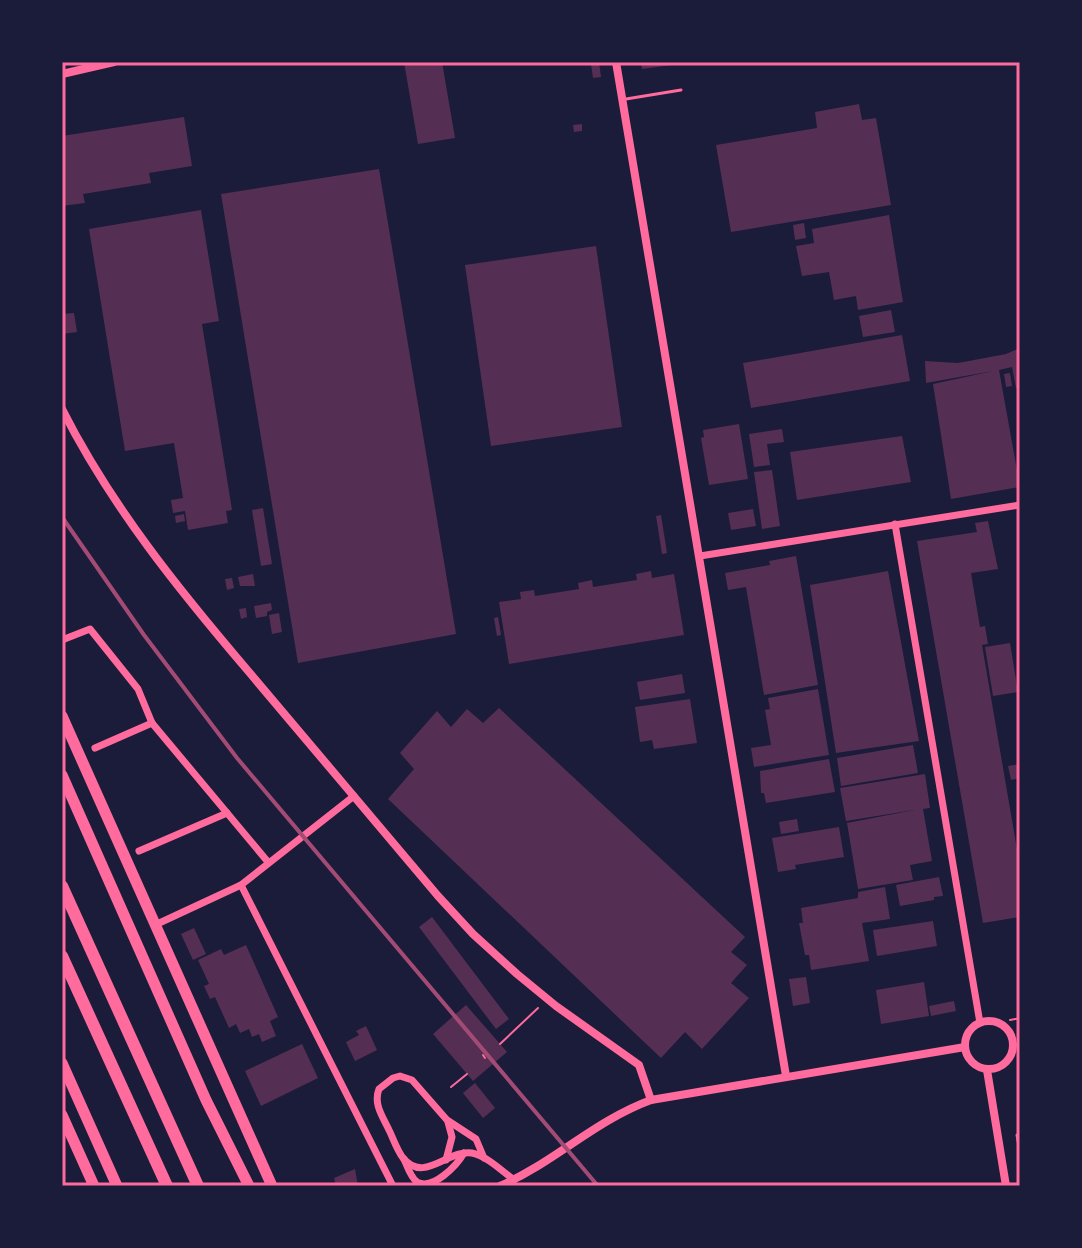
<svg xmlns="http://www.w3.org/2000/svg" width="1082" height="1248" font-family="Bitter,serif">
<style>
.building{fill:#542f53}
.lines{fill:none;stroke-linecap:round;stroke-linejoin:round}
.path{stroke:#ff6b9d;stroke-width:2}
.service{stroke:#ff6b9d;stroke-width:3}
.minor{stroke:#ff6b9d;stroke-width:7}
.tertiary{stroke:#ff6b9d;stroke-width:8}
.trunk{stroke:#ff6b9d;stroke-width:11}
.motorway{stroke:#ff6b9d;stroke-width:12}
.rail{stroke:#a44b75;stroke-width:4}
.neatline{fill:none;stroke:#ff6b9d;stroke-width:3}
</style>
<rect width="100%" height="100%" fill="#1b1b3a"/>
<!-- building -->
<g class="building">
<polygon points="404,62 442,62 455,138 418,144"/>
<polygon points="599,62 601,77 593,78 591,64"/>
<polygon points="641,62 678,62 679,64 642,69"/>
<polygon points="859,104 862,120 876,118 891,205 731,232 716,145 817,128 815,112"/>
<polygon points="184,117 192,166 149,173 151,183 83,194 85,203 62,206 62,136"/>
<polygon points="582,124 582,131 574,132 573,125"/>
<polygon points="379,169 456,634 298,663 221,194"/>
<polygon points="201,210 219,321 202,324 232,510 226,511 228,523 188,530 185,511 173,513 171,500 183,498 174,443 125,451 89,229"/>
<polygon points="889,215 903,302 858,310 856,296 834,300 829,272 802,276 796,246 814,243 812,229"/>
<polygon points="804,223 806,238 795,240 793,225"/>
<polygon points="596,246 622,427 491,446 465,265"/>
<polygon points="891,310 895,332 863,337 859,316"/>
<polygon points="74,313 77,332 62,334 62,314"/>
<polygon points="902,335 910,381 751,408 743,363"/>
<polygon points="1020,348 1020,388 1016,388 1012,367 999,370 1020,487 951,499 933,384 993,371 926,383 925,361 958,363 1006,354"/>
<polygon points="1010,373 1012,386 1006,387 1004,374"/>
<polygon points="739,424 748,479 709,485 701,438 704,437 703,430"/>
<polygon points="782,429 784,442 767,444 770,465 754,467 749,434"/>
<polygon points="902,436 911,482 797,500 790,452"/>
<polygon points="772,470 780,526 762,529 754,472"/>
<polygon points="263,508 272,564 261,566 252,510"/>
<polygon points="753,509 756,526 731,530 728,513"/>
<polygon points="184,514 185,521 176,523 175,516"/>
<polygon points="661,515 667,553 662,554 656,516"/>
<polygon points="988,521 998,569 971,573 980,627 985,626 988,644 982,645 1020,867 1020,917 983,923 917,541 977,532 975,523"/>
<polygon points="796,556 818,685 764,695 746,587 728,590 725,573 770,565 769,561"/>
<polygon points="651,571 652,578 674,574 684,635 509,664 499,602 521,599 520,592 534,590 535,596 579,589 578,583 592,580 593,587 637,580 636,574"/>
<polygon points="888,571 919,741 836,753 810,585"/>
<polygon points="253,574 255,586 240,586 238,577"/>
<polygon points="232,578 234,588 227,590 225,579"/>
<polygon points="271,603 272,610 267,612 267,616 256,618 254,606"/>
<polygon points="246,608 247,617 241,619 239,609"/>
<polygon points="279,613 282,632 272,634 269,615"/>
<polygon points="498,617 501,635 497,636 494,618"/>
<polygon points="1010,643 1018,692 993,696 985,647"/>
<polygon points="682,674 685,693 640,700 637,682"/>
<polygon points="818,689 829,755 754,767 751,748 771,745 765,710 770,709 768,698"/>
<polygon points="690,699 697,743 654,749 652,740 640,742 635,707"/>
<polygon points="499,708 745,937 731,952 747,965 731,983 749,998 702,1049 685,1032 661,1058 388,799 414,769 400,753 437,711 451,727 467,709 483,723"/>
<polygon points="913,745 918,773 841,786 837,758"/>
<polygon points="829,759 835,792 766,803 764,793 761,793 760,771"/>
<polygon points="1020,764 1020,778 1011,780 1008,766"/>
<polygon points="925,774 930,808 923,809 932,861 910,865 913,880 858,889 847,823 914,810 846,821 840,788"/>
<polygon points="797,819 799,831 781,834 779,822"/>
<polygon points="839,827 844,857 795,865 796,869 778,872 772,838"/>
<polygon points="939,877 943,896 934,897 934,900 900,906 896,885"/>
<polygon points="885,887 890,919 862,923 869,961 811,970 809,955 805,955 799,923 803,923 801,908 858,898 858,892"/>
<polygon points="432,917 509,1019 496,1029 419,927"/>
<polygon points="933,921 937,946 877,956 873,930"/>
<polygon points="194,928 206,954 193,960 181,934"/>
<polygon points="246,945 278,1017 270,1021 276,1036 262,1042 259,1034 252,1037 249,1029 240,1033 236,1024 229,1028 215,997 210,999 204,986 209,984 198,960 221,949 224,955"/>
<polygon points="806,977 810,1003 793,1006 789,979"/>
<polygon points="924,982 929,1016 881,1024 876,990"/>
<polygon points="954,1001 956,1011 931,1016 929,1006"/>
<polygon points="466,1005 507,1052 473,1081 433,1034"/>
<polygon points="366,1026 377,1050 355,1061 346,1042 359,1035 356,1031"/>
<polygon points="302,1044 318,1078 261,1106 245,1071"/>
<polygon points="475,1083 495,1108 483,1118 463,1093"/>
<polygon points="355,1169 358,1186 336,1186 334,1178"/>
</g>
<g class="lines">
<!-- path -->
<g class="path">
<polyline points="1010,1020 1020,1018"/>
<polyline points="500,1044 538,1008"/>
<polyline points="483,1055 485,1058"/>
<polyline points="451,1087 467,1074"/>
</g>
<!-- service -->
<g class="service">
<polyline points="626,99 681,90"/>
<polyline points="1020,1135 1017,1135 1020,1152"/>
</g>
<!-- minor -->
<g class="minor">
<polyline points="895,524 980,1023"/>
<polyline points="700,556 1020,505"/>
<polyline points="62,640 90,629 138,689 152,723 268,862"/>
<polyline points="95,748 152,723"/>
<polyline points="139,851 227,813"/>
<polyline points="241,885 393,1186"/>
<polyline points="155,925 241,885 354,796"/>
<path d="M484,1158L476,1139L447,1120L412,1080L400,1076L393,1078L379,1089C373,1104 383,1117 389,1130C393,1138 397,1150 403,1158C424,1184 448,1149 472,1153C487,1156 502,1171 514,1180"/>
<path d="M404,1159C407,1166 411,1178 417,1182C433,1191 457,1165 464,1153"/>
<polyline points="446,1160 452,1137 448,1122"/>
</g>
<!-- tertiary -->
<g class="tertiary">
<polyline points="616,62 786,1076"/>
<polyline points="62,74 114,62"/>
<path d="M62,409C111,506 179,590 249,672C312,747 375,821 438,896L473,934L517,974L556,1006L639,1065L651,1100"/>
<circle cx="989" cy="1045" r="24"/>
<polyline points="987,1070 1006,1186"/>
<path d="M500,1186C555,1162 594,1121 651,1100L965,1047"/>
</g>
<!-- trunk -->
<g class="trunk">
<polyline points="62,716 272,1186"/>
<polyline points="62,775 206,1100 249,1186"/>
<polyline points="62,1063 117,1186"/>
<polyline points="62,1115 94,1186"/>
</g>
<!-- motorway -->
<g class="motorway">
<polyline points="62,886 198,1186"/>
<polyline points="62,956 167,1186"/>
</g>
<!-- rail -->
<polyline class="rail" points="62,517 144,635 237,758 598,1186"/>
</g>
<!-- border -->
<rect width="1082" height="1248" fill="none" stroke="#1b1b3a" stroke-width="128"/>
<rect x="64" y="64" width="954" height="1120" class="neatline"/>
</svg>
